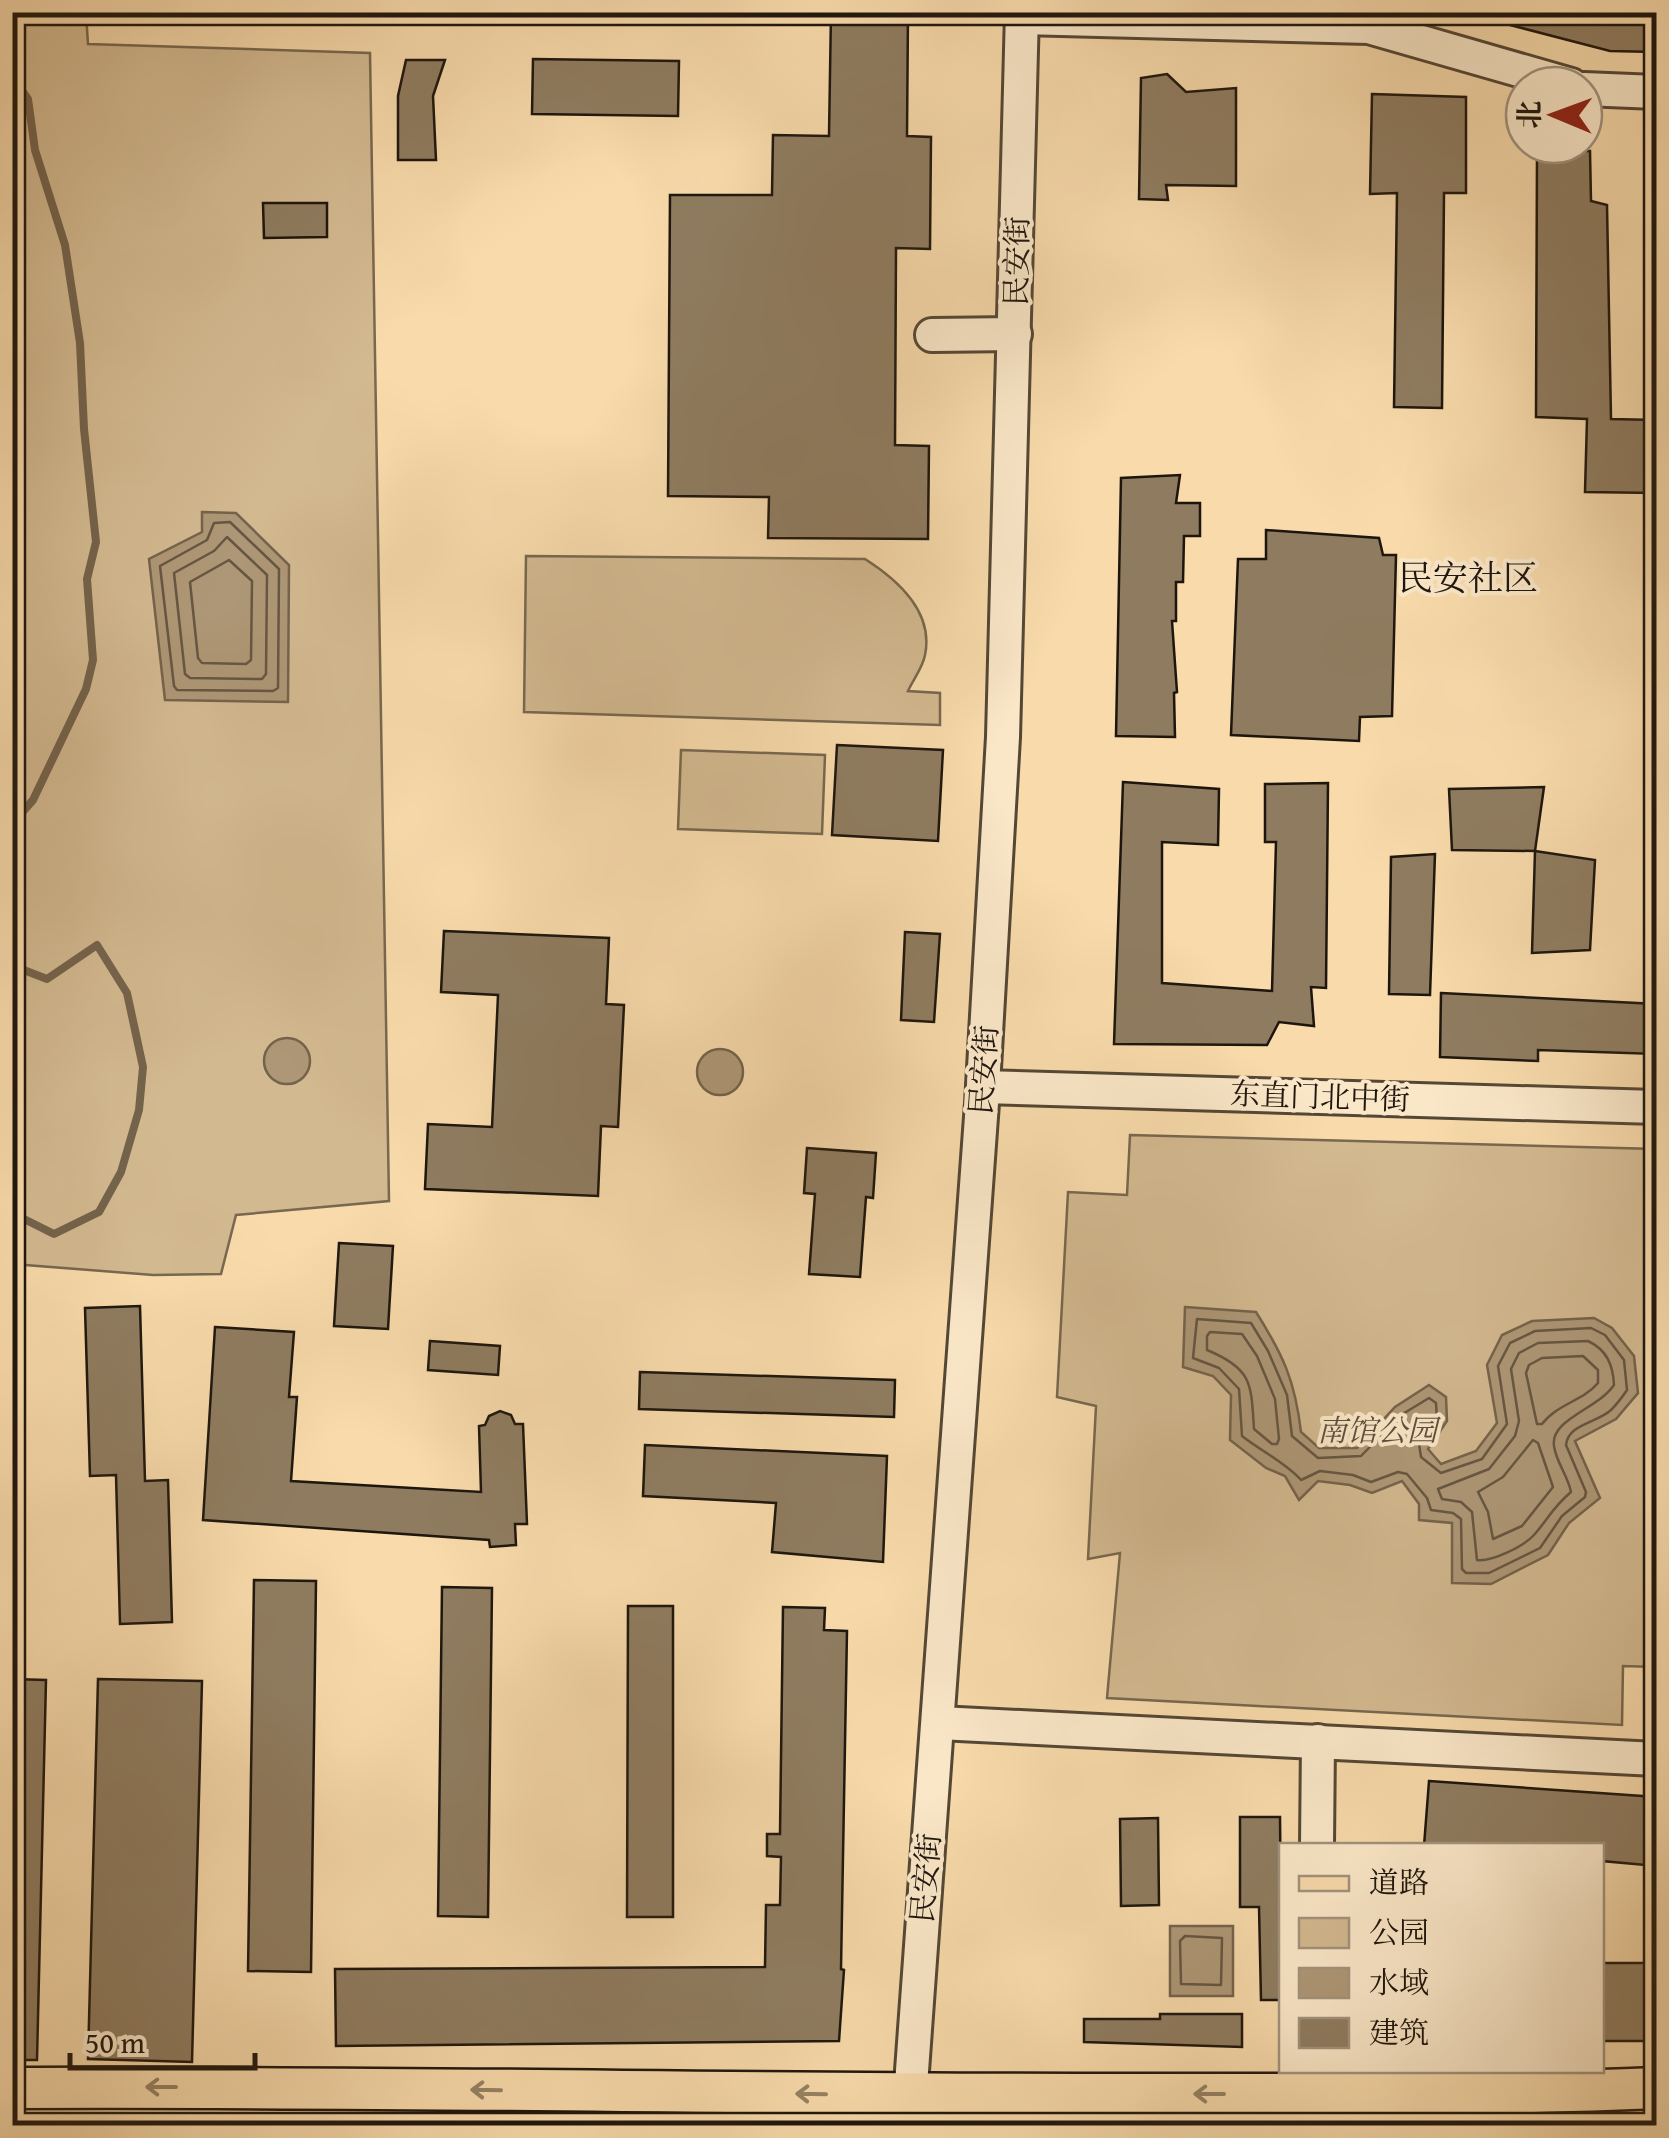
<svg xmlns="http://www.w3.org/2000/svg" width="1669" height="2138" font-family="'Gentium Book Plus','Noto Serif SC',serif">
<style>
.green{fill:#d3b990;stroke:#78684f;stroke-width:2.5}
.water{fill:#ae9776;stroke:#74634c;stroke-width:2.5}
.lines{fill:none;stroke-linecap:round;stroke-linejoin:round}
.shore{stroke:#665642;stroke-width:2.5}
.stream{stroke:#74634c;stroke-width:8}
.building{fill:#8f7c60;stroke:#1e160e;stroke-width:2.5}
.minor-casing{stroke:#544735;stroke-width:38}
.major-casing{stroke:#1e160e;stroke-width:45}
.minor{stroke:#fae7c8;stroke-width:32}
.major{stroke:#f8daab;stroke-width:40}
.oneway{stroke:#968264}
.labels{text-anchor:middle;stroke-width:8;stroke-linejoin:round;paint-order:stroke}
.street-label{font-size:30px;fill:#1e160e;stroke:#fae7c8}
.park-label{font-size:30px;font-style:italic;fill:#5d4f3c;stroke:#fae7c8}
.quarter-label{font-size:35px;fill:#1e160e;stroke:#fae7c8}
</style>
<rect width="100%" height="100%" fill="#f8daab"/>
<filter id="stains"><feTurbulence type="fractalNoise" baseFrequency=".002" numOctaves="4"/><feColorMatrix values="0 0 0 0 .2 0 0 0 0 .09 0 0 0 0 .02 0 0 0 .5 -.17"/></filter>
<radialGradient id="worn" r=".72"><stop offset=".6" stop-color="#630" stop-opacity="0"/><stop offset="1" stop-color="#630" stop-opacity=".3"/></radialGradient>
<!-- green -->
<g class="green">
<polygon points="12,13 86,13 88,44 370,53 389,1201 236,1215 221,1274 153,1275 13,1264"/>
<path d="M526,556L865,559C898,580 934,612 925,655C923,667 913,680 908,691L940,693V725L524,712Z"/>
<polygon points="681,750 825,755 822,834 678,829"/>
<polygon points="1130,1135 1656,1149 1656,1667 1623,1666 1622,1725 1107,1698 1120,1553 1088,1559 1096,1406 1057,1397 1068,1192 1127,1195"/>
</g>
<!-- water -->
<g class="water">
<polygon points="202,512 236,513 289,565 288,702 165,700 149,559 202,532"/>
<circle cx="287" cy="1061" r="23"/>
<circle cx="720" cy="1072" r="23"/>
<path d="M1185,1307L1256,1312C1283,1355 1295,1380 1301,1432L1319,1448H1357L1395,1407L1429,1385L1446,1397L1447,1421L1428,1449L1441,1464L1476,1451L1497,1423L1487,1365L1502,1335L1532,1321L1594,1318L1612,1328L1634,1356L1638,1393L1616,1419L1575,1441L1600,1498L1569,1523L1548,1555L1491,1584L1452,1583V1523L1419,1520V1504L1402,1481L1372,1493L1350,1485L1318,1481L1299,1500L1285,1476L1266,1468L1230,1440L1231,1395L1213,1376L1183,1367Z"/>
<rect x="1170" y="1926" width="63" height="70"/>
</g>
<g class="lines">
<!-- shore -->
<g class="shore">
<polygon points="230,522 279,569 278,688 273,691 177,690 174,686 160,566 207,540 214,523"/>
<polygon points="227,537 267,575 266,674 262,679 190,678 185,674 174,573 214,551"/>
<polygon points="229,560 252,581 251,660 246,664 202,663 198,658 190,582"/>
<path d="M1197,1319L1251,1323L1268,1351L1287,1395L1292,1436L1318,1458L1361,1456L1401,1415L1429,1398L1436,1403L1437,1419L1419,1444L1421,1457L1441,1473L1482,1459L1507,1424L1498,1366L1510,1343L1535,1331L1591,1328L1605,1335L1624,1360L1627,1390C1623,1396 1617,1404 1611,1410C1597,1423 1568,1424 1566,1445L1586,1492L1585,1497L1562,1516L1540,1548L1489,1573H1466L1462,1569L1461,1519L1453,1513L1431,1510L1427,1498L1407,1474L1398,1472L1371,1482L1353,1475L1320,1471L1301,1480C1286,1463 1261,1451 1242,1436L1239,1389L1219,1368L1193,1358Z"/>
<path d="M1210,1332L1242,1334L1257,1356L1275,1399L1279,1439L1277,1444H1272L1254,1429C1251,1384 1253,1369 1207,1350V1336Z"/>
<path d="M1588,1341C1607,1350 1613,1365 1614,1385C1598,1409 1550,1419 1554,1446C1556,1462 1568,1476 1571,1492C1552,1508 1549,1518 1534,1535C1524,1546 1492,1562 1477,1560L1472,1512L1461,1502L1442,1499L1438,1489L1489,1469L1515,1436L1519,1421L1511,1369L1519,1353L1538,1343Z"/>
<path d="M1583,1356L1598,1370V1383C1583,1401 1557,1404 1542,1424H1537L1526,1373L1529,1365L1542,1358Z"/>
<polygon points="1533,1440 1538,1443 1553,1487 1522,1526 1493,1539 1488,1512 1478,1492 1503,1477"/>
<polygon points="1185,1936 1222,1938 1221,1985 1181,1984 1180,1941"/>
</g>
<!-- stream -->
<g class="stream">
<polyline points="12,82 16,82 28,99 35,150 65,245 80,343 84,429 96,542 87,579 93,660 86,689 33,800 12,824"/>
<polyline points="12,963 16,967 47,979 97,945 127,993 143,1067 139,1110 121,1172 99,1212 54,1234 12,1213"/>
</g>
</g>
<!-- building -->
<g class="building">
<polygon points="831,12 908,12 907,136 931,137 930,249 896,248 895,445 929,446 928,539 768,538 769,497 668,496 670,195 772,195 773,135 829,136"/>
<polygon points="1488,12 1656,12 1656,52 1610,51 1487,19"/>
<polygon points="533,59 679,61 678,116 532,114"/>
<polygon points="406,60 445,60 433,96 436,160 398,160 398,96"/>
<polygon points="1167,74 1186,92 1236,88 1236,186 1166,185 1168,200 1139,199 1141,78"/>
<polygon points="1372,94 1466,97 1466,193 1444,193 1442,408 1394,407 1397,193 1370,194"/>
<polygon points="1537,151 1590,151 1591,201 1607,205 1611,419 1656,420 1656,493 1585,492 1587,419 1536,417"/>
<polygon points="263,203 327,203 327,237 264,238"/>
<polygon points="1180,475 1176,503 1200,503 1200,536 1184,536 1183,582 1176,582 1176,621 1172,621 1177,692 1174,693 1175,737 1116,736 1121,478"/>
<polygon points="1266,530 1379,538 1383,555 1396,555 1392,716 1360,717 1359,741 1231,735 1238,559 1266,559"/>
<polygon points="837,745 943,750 938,841 832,835"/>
<polygon points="1123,782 1219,789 1218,845 1162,842 1162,983 1272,991 1276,842 1265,842 1265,784 1328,783 1326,988 1311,987 1314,1026 1279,1022 1267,1045 1114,1044"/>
<polygon points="1544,787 1535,851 1452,850 1449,789"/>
<polygon points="1535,851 1595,860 1590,950 1532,953"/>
<polygon points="1435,854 1430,995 1389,994 1391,857"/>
<polygon points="444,931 609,938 606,1004 624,1005 618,1127 601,1126 598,1196 425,1189 428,1124 492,1127 498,995 441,992"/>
<polygon points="905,932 940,934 934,1022 901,1020"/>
<polygon points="1441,993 1656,1004 1656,1054 1538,1050 1538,1061 1440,1057"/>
<polygon points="807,1148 876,1153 873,1198 866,1197 860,1277 809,1274 815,1194 804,1193"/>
<polygon points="339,1243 393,1246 388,1329 334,1326"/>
<polygon points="140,1306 145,1481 168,1480 172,1622 120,1624 116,1475 90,1476 85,1308"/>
<polygon points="215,1327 294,1332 289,1397 297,1397 291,1481 481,1492 479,1426 485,1425 489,1416 500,1411 511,1415 515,1424 523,1424 527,1524 515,1524 516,1545 490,1547 489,1540 203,1520"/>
<polygon points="430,1341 500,1346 498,1375 428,1370"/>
<polygon points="640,1372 895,1380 894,1417 639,1409"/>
<polygon points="645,1445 887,1456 883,1562 772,1552 776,1503 643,1496"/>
<polygon points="254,1580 316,1581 311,1972 248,1971"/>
<polygon points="442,1587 492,1588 488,1917 438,1916"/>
<polygon points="628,1606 673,1606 673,1917 627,1917"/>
<polygon points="783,1607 825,1608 824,1630 847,1631 841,1969 844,1970 839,2041 336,2046 335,1969 765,1967 766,1905 780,1905 781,1857 767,1856 767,1834 780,1834"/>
<polygon points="12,1679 46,1680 37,2060 12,2060"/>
<polygon points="98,1679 202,1681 192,2062 88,2059"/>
<polygon points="1429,1781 1656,1797 1656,1866 1602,1861 1602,1846 1424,1846"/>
<polygon points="1240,1817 1280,1817 1282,2000 1261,2000 1259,1907 1240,1907"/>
<polygon points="1158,1818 1159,1905 1121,1906 1120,1819"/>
<rect x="1602" y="1963" width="54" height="78"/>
<polygon points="1160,2014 1242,2014 1242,2047 1084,2042 1084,2019 1160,2019"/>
</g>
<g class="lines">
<!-- minor casing -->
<g class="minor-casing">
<g id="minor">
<polyline points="1022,18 1369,27 1571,85"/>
<polyline points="1584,89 1656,92"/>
<polyline points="932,335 1015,334"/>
<polyline points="983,1087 1656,1107"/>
<polyline points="939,1723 1656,1759"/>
<polyline points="1317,1846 1318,1741"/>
<polyline points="908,2126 982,1103 1003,737 1022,12"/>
</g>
</g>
<!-- major casing -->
<g class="major-casing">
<path id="major" d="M12,2088C401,2086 789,2095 1177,2094C1337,2094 1497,2095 1656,2088"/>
</g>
<!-- minor -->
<use href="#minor" class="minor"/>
<!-- major -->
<use href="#major" class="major"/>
</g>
<!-- one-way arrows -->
<defs><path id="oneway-shaft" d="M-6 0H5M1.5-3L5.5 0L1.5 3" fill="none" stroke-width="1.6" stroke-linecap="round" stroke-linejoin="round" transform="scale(2.5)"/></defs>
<g class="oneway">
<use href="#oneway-shaft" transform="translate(161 2087) rotate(180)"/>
<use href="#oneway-shaft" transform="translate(486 2090) rotate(-179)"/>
<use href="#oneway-shaft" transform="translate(811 2094) rotate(-179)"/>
<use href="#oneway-shaft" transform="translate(1209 2094) rotate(180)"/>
</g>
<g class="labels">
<!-- street labels -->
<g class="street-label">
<text transform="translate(1017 261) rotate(-89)" y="10">民安街</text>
<text transform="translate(984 1070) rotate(-86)" y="10">民安街</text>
<text transform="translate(1320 1097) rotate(2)" y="10">东直门北中街</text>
<text transform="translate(926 1878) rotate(-85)" y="10">民安街</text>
</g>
<!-- park labels -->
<g class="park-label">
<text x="1377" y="1441">南馆公园</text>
</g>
<!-- quarter labels -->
<g class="quarter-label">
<text x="1468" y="590">民安社区</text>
</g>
</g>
<!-- margin -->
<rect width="1669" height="2138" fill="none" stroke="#f8daab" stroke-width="50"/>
<rect x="15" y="15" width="1639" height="2108" fill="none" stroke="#1e160e" stroke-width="5"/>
<rect x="25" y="25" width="1619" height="2088" fill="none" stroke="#1e160e" stroke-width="2.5"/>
<!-- legend -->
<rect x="1279" y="1843" width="325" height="230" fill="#fae7c8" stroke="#a2937e" stroke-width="2.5"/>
<rect x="1299" y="1876" width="50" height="15" fill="#f8daab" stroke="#a2937e" stroke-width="2.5"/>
<text x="1369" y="1893" font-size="30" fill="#1e160e">道路</text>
<rect x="1299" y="1918" width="50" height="30" fill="#d3b990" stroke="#a2937e" stroke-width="2.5"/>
<text x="1369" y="1943" font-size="30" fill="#1e160e">公园</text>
<rect x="1299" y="1968" width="50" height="30" fill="#ae9776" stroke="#a2937e" stroke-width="2.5"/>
<text x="1369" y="1993" font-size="30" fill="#1e160e">水域</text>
<rect x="1299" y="2018" width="50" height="30" fill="#8f7c60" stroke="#a2937e" stroke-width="2.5"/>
<text x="1369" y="2043" font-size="30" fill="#1e160e">建筑</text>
<!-- north arrow -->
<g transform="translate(1554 115) rotate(271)"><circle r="48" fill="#fae7c8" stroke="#a2937e" stroke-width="2.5"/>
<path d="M0-8L18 38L0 25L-18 38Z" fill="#8f2418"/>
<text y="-15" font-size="28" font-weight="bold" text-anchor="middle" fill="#1e160e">北</text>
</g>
<!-- scale -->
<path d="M70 2053v15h185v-15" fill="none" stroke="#1e160e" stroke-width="5"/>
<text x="85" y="2053" font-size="30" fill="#1e160e" stroke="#fae7c8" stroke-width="8" paint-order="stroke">50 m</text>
<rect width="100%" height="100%" filter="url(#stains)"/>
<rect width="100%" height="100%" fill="url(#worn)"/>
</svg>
